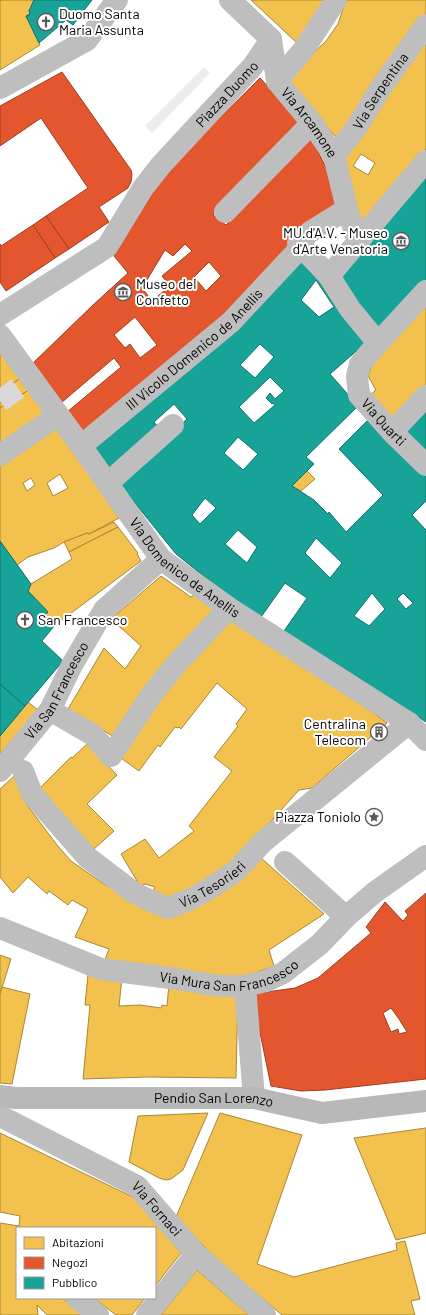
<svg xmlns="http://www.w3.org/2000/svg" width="426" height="1315" font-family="Barlow,sans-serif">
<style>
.green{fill:#ececec}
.homes{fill:#f2c14e;stroke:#a98737;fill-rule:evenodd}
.shops{fill:#e4572e;stroke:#a03d20;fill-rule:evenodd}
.public{fill:#17a398;stroke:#10726a;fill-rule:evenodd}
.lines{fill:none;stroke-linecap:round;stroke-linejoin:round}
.street-tunnel{stroke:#d9d9d9;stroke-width:22;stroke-dasharray:22 11;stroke-linecap:butt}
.street{stroke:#bebebe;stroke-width:22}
.secondary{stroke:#b8b8b8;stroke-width:22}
.labels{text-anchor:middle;stroke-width:4;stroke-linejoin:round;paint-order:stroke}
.poi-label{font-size:14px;fill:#000;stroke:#fff;text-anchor:start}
.street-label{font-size:14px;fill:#000;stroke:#fff}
</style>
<rect width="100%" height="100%" fill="#fff"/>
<!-- green -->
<polygon class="green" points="204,67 210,73 152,133 145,126"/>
<!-- homes -->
<g class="homes">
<polygon points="0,0 34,0 29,11 30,14 26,16 40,45 0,70"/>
<polygon points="251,0 327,0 297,43"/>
<polygon points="346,0 426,0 426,15 339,140 293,92 290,79 305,61 326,41 338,24"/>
<path d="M426,36V149L363,228L343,160ZM361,154L375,163L368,175L353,166Z"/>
<polygon points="426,302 426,389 393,424 369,396 376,390 368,376 375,356"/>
<polygon points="0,353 21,378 0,392"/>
<polygon points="21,378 29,390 0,408 0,392"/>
<polygon points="29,390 48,416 0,446 0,408"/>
<path d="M54,424L91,477L119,518L89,534L87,533L64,542L54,548L28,557L17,565L0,541V462ZM60,474L68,488L53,496L47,483ZM31,478L35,485L27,491L23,483Z"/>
<polygon points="307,471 315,479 301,491 292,486"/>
<polygon points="114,522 118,527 69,552 64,542 87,533 89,534"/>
<polygon points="118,527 138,553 137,554 141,561 55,625 45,615 48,612 28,591 31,584 72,559 69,552"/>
<polygon points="161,576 191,597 195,594 219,610 114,737 68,709 104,648 125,669 141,646 111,619"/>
<polygon points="232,617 356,700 387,723 312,788 299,790 231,866 168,901 151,895 155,887 145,884 140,886 121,854 145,839 159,858 194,831 189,826 232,771 214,757 238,726 236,724 247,709 217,683 181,729 179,727 178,728 175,727 160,747 158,745 139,771 118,756 174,677"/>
<polygon points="28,702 38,710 0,754 0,736"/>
<polygon points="87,744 117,775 87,804 114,831 94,849 38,790 71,757 72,758"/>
<polygon points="14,776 27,805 57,845 71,861 104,884 134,902 169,915 260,857 324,914 269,950 274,966 233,981 104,962 109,949 75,937 88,909 72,900 68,905 49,891 47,894 28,877 13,893 0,877 0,789"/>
<polygon points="0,955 11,959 0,994"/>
<polygon points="88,974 122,978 119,1006 140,1005 161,1008 162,1005 167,1006 169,984 238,993 236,1078 147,1077 83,1079 90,1005 85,1005"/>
<polygon points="2,987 30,994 12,1084 0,1083 0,994"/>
<polygon points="208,1113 183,1170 171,1179 166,1180 159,1178 129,1162 138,1116"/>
<polygon points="220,1113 302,1135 257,1264 294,1277 397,1250 396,1243 405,1241 420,1299 411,1301 415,1315 282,1315 219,1262 176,1217"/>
<polygon points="426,1128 426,1233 396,1240 354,1138"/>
<polygon points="0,1133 135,1198 181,1253 155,1286 155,1228 17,1228 17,1298 62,1298 84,1315 47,1315 37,1305 38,1315 0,1315 0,1223 19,1226 20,1216 0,1212"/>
<polygon points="197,1270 249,1315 161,1315"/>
<polygon points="94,1298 145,1298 132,1315 116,1315"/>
</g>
<!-- shops -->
<g class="shops">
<polygon points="62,72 131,170 132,174 131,182 128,188 99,207 109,222 69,249 46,216 88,188 41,118 0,146 0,106"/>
<path d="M260,78L302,123L258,165L213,215L226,225L310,136L330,175L338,207L213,327L84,435L67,412L121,367L114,358L61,403L32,364L93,305L128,273L114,256L166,171ZM185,244L192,251L162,276L170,286L152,301L142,288L165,250L173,256ZM209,262L221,276L206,291L194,277ZM135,317L157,345L140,358L130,344L125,348L114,335Z"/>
<polygon points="46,216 69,249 55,258 33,225"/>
<polygon points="33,225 55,258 6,291 0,282 0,244 1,246"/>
<path d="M426,893V1079L325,1090L301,1091L271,1086L252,994L295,988L318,978L371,933L366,927L385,902L403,921L408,915L405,911ZM391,1008L399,1019L407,1032L399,1034L398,1029L391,1032L383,1013Z"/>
</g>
<!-- public -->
<g class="public">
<polygon points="34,0 92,0 73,25 66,20 39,43 26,16 30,14 29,11"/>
<polygon points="426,176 426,280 377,335 335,274"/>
<path d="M303,254L369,340L330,374L358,406L306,457L314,464L292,486L314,500L328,514L329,512L346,532L383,495L339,449L369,419L426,473V501L412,515L426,530V722L284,631L307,598L285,583L261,617L226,594L176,554L118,482L187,419L174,404L154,422L159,428L110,472L91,446ZM316,280L334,307L319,317L301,300ZM260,344L274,357L255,378L240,365ZM270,377L284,391L275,399L270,393L266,398L272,404L273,403L275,405L254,423L239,407ZM238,437L258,454L243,470L224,453ZM205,498L216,508L200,524L192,515ZM238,530L257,547L247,563L225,544ZM316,538L342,563L330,578L305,553ZM372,593L385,609L369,626L354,616ZM403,593L413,603L406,609L397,599Z"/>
<polygon points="426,409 426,456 400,430"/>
<polygon points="0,541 31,584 28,591 48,612 45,615 55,625 42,641 63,661 25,706 0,684"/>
<polygon points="0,684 25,706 0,736"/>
</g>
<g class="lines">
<!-- street-tunnel -->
<polyline class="street-tunnel" points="0,401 32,378"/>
<!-- street -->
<g class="street">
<path id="s1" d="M271,39L277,81L312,123L334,156L347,209"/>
<polyline points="277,81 304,49 336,0"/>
<polyline points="0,88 87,40 117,0"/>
<path id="s2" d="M334,156L357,127L380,89L426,25"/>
<polyline points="225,212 312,123"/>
<polyline points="358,241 347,209 310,232 298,243 329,276 426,161"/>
<path id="s3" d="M329,276L350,309L378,343L360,364L357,376L359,395L392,432L426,465"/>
<path id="s4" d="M0,315L107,247L143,188L161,165L253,66L271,39L230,0"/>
<path id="s5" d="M0,335L81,446L161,559L229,608L409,723L426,740"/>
<polyline points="378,343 426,291"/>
<polyline points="392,432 426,396"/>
<path id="s6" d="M81,446L231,322L302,246"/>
<polyline points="0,455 58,415"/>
<polyline points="108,483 173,425"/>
<polyline points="50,710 93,735 111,756 152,694 178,662 229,608"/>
<path id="s7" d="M0,771L50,710L72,665L104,610L161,559"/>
<path id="s8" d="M23,771L32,794L87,857L133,892L151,901L168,908L191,899L209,889L236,871L263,842L409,723"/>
<polyline points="285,862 346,917"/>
<path id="s9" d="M0,928L101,969L170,978L220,986H245L266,981L283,973L320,944L346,917L375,892L426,856"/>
<polyline points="245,986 254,1098"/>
<path id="s10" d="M0,1116L137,1186L196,1254L265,1315"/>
<polyline points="77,1298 98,1315"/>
<polyline points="147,1315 196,1254"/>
</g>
<!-- secondary -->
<path class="secondary" id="s11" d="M0,1096L16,1098H254L322,1113L426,1101"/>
</g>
<!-- icons -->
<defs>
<g id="church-ring" transform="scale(0.9)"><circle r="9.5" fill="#fff" stroke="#595959" stroke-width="1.5"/><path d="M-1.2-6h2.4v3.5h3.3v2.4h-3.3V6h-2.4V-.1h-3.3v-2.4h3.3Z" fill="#595959"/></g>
<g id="museum-ring" transform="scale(0.9)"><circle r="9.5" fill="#fff" stroke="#595959" stroke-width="1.5"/><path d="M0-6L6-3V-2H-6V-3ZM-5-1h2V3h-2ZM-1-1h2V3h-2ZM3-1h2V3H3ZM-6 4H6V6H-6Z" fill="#595959"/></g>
<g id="building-ring" transform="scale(0.9)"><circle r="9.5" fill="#fff" stroke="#595959" stroke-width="1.5"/><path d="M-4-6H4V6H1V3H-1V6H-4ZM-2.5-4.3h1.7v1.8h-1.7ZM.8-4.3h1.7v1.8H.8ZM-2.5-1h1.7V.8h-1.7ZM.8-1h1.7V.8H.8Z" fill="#595959"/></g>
<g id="sight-ring" transform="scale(0.9)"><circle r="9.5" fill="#fff" stroke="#595959" stroke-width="1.5"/><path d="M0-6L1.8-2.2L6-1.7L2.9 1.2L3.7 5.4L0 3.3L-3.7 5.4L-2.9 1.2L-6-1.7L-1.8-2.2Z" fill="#595959"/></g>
</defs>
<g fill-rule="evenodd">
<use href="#church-ring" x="46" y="22"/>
<use href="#museum-ring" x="401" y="241"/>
<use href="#museum-ring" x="123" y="292"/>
<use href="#church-ring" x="25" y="620"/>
<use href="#building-ring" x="379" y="732"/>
<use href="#sight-ring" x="374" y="817"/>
</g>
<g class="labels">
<!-- poi labels -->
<g class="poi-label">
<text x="59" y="19">Duomo Santa<tspan x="59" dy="16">Maria Assunta</tspan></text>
<text x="388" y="238" text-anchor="end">MU.d'A.V. - Museo<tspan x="388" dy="16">d'Arte Venatoria</tspan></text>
<text x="136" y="289">Museo del<tspan x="136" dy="16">Confetto</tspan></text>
<text x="38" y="625">San Francesco</text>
<text x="366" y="729" text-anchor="end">Centralina<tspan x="366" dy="16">Telecom</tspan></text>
<text x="361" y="822" text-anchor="end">Piazza Toniolo</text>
</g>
<!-- street labels -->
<g class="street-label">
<text dy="5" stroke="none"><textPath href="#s2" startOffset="80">Via Serpentina</textPath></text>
<text dy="5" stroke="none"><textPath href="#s4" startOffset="322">Piazza Duomo</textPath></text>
<text dy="5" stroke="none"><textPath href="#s1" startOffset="95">Via Arcamone</textPath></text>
<text dy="5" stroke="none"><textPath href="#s6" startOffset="149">III Vicolo Domenico de Anellis</textPath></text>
<text dy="5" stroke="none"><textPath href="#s3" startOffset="179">Via Quarti</textPath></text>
<text dy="5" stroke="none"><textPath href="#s5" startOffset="299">Via Domenico de Anellis</textPath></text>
<text dy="5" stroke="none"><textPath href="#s7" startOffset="99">Via San Francesco</textPath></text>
<text dy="5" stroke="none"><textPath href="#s8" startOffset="255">Via Tesorieri</textPath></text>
<text dy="5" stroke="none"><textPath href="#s9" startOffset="240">Via Mura San Francesco</textPath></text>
<text dy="5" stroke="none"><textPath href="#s11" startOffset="214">Pendio San Lorenzo</textPath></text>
<text dy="5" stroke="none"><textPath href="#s10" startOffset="184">Via Fornaci</textPath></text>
</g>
</g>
<!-- legend -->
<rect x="16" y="1227" width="140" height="72" fill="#ffffff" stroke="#999999"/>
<rect x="24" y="1237" width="20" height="12" fill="#f2c14e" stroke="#999999"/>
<text x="52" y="1247" font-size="12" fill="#000000">Abitazioni</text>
<rect x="24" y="1257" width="20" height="12" fill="#e4572e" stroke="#999999"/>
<text x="52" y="1267" font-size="12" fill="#000000">Negozi</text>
<rect x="24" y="1277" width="20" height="12" fill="#17a398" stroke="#999999"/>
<text x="52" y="1287" font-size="12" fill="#000000">Pubblico</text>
</svg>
